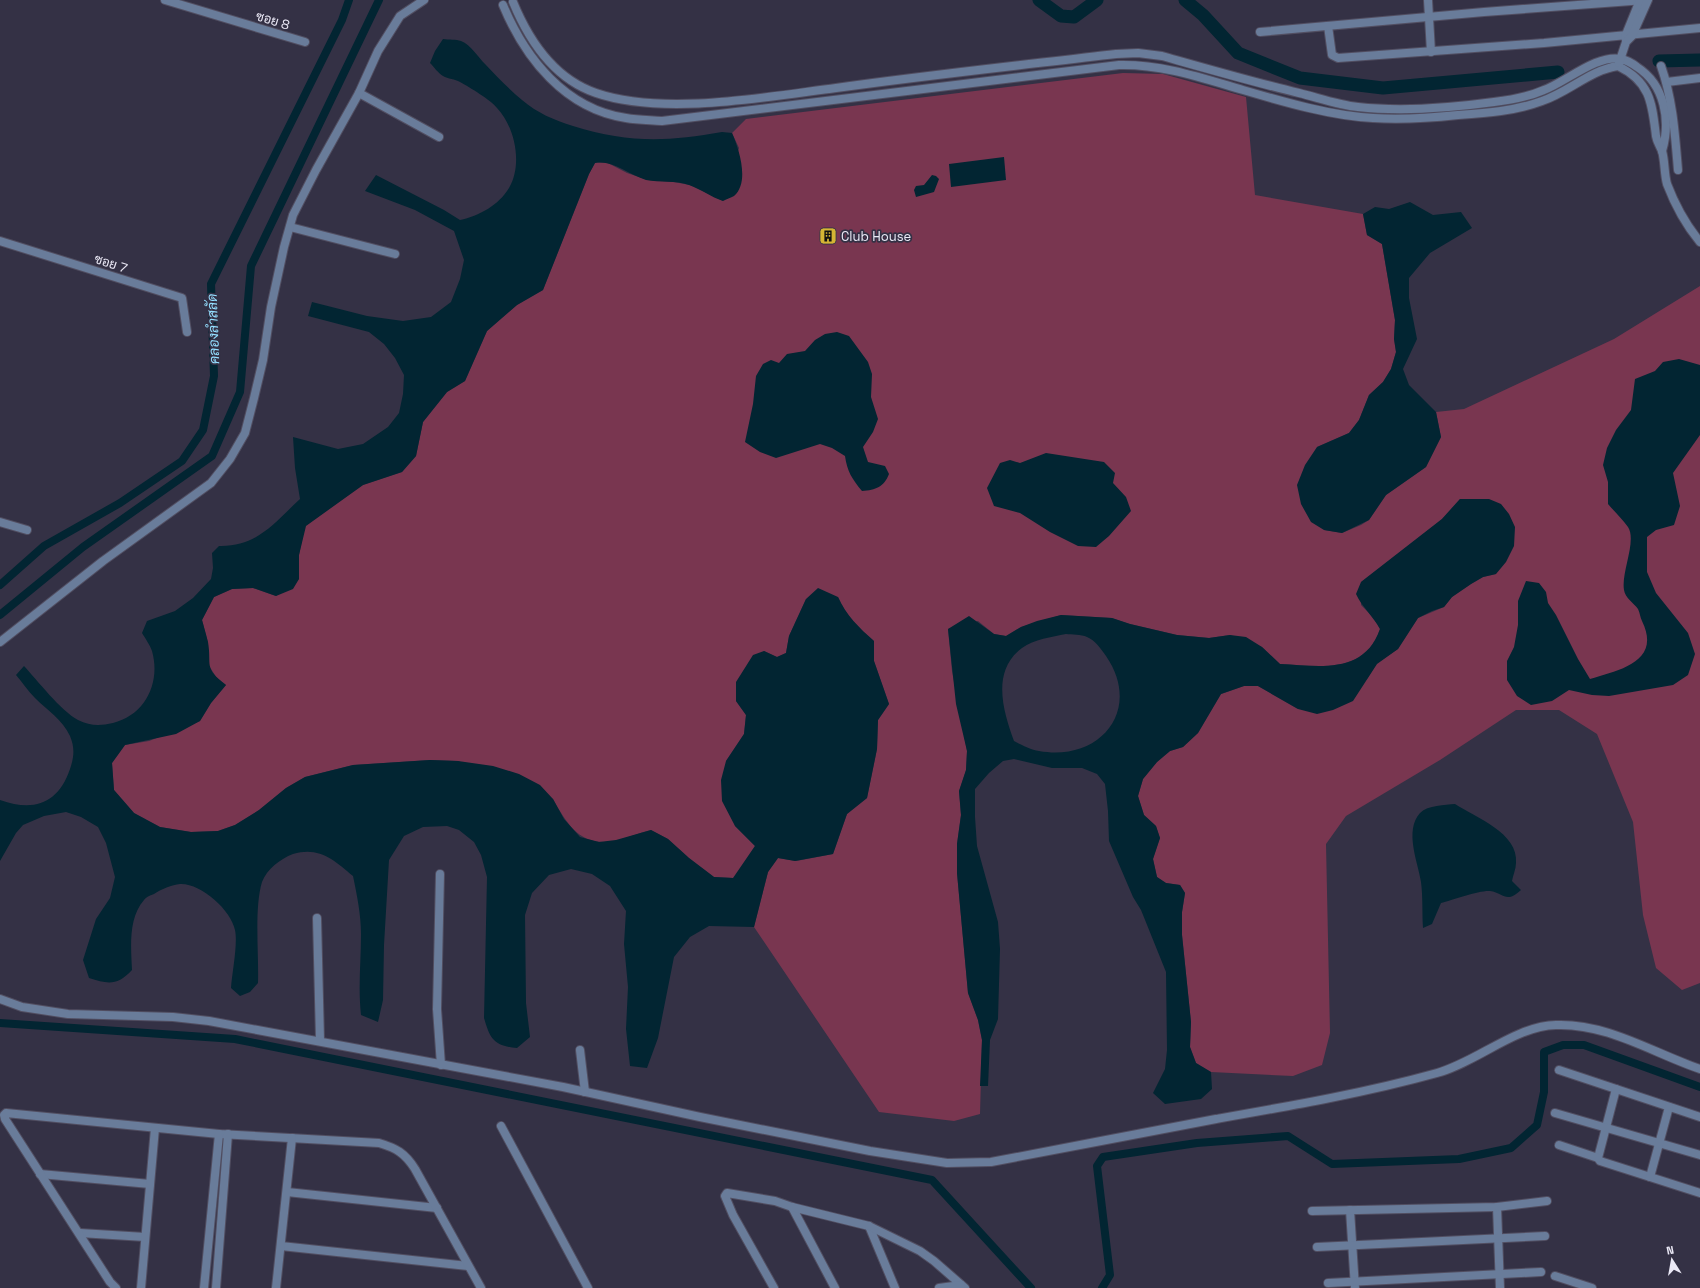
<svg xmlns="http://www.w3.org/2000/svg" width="1700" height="1288" font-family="'Space Grotesk',Sarabun,sans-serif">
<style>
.green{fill:#793650}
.water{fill:#022532;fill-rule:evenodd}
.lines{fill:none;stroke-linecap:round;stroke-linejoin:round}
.canal{stroke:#022532;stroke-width:8}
.river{stroke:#022532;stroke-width:13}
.minor-casing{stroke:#514e61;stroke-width:10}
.minor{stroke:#697c9a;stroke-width:8}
.labels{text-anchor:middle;stroke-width:3.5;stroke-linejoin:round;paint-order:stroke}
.street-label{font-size:13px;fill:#ebe9f6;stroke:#343145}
.poi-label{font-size:13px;fill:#ebe9f6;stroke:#343145;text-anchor:start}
.water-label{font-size:14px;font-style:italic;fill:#94deff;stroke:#343145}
</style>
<rect width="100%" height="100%" fill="#343145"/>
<!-- green -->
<path class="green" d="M1123,73L1163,74L1246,97L1255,195L1363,214L1367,235L1382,244L1395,320L1394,339L1396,352L1391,369L1383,382L1369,395L1359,420L1349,433L1317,447L1324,530L1342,533L1361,525L1369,520L1386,495L1426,467L1441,437L1436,412L1464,409L1614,339L1700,286V983L1682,990L1656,968L1643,915L1633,822L1597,734L1559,710H1516L1440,760L1346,816L1326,844L1330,1033L1322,1065L1293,1076L1211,1072L1196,1063L1190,1047L1191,1022L1182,935V912L1185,893L1180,885L1166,883L1157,877L1153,859L1160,838L1156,826L1144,815L1138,796L1143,779L1157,762L1170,751L1183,747L1198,733L1221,694L1244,686H1258L1298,709L1367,679L1377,663L1398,649L1418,618L1444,607L1452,597L1471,584L1483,577L1496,574L1473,500L1460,499L1442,519L1361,582V605L1373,617L1380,629C1364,675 1319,666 1280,664L1262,647L1230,635L1209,638L1177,635L1130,624L1112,618L1061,615L1021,627L1006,636L994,634L978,621L948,629L952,671L967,751L966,770L959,791L961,815L957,844V873L968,993L978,1020L982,1040L980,1114L954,1121L879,1112L754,927L768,872L778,858L796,861L833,854L847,814L867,798L877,749L878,720L889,704L874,661V641C859,628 846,615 838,597L806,599L789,636L786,653L777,657L764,651L736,701L746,715L744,734L726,761L735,826L755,846L734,878L714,877L689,858L668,839L651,830C639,833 627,838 615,841C581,847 568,826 553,799L458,761L430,760L353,765L305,777L286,788L259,810L235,825L218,831L191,832L160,827L134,813L114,790L112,763L125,745L149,741L200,721L211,703L226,685L216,677L208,664V643L202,620L214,597L232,589L253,588L276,596L299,579V555L305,526L363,485L402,472L416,456L423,422L447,392L465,381L487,331L517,305L543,290L589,174L595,163L606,162L627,173L648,180L674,182L690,185L723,201L739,148L732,133L746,119Z"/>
<!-- water -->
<g class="water">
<path d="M443,39C449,40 456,39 461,41C471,45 478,57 485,64C497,77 509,89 522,100C537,113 554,120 573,126C627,143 667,142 722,132L732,133C739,149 750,182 734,196C731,198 726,199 723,201C711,197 701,189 689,185C675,180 660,183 646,180C629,175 613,160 595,163L589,174L543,290L517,305L487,331L465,381L447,392L423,422L416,456L402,472L363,485L306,526L299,555V579L293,589L276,596L253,588L232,589L214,597L202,620C204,627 206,634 208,642C212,666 203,667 226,685L211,703L200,721L176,734L125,745L112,763L114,790L134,813L160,827L191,832L218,831L235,825L259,810L286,788L305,777L353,765L430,760L458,761L493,766L519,774L540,785L553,799L564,819L580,837L599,842L616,840L651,830L668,839L689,858L714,877L733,878L755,846L735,826L722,801L721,780L726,761L744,734L746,715L736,701V682L753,655L764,651L777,657L786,653L789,636L806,599L818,588L838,597C846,615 859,628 874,641V661L889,704L878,720L877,749L867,798L847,814L833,854L795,861L778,858L768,872L754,927L709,926L690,937L674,957L658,1038L647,1068L630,1066L626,1029L628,987L624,944L626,911L610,886L592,874L571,869L549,875L532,893L525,915L526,1003L530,1037L517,1048C494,1046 490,1039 484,1018L487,877L481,855L474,842L459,830L447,826L423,827L404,836L389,860L384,945L383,1000L378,1022L361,1015C358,987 361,962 361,934C361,915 357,895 353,876C334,860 319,846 293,854C280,859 267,869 262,882C254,908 259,955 258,983L250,992L240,996L231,988C232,973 238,944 235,930C231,910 201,883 180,884C172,885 161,889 154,894C151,895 146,897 144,900C128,918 131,948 132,970C117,986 108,984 89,978L83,960L96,919L110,898L115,877L106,843L98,827L81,817L66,812L44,816L23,825L16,833L0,861V800C34,812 58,804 70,769C74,757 75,748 70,736C62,719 48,711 35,698C28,691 22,682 16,675L24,666C37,680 61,711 78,720C90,726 100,726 113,723C145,715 161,683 152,651C150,645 145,638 142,633L147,621L175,611L193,598L211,579L213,568L212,553L219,546C257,547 274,523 300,499L295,468L293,437L338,449L363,444L388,427L399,413L403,394L404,375L395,358L384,344L369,332L308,316L312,302L367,316L403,321L431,317L451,302L460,279L464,260L454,231L415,210L365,191L376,175L444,210L460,220C479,216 499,205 509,188C523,164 515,127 497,108C491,100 469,87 460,82C455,79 448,79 443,76C438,73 434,67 430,63L435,51Z"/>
<polygon points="1004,157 1006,180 951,187 949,164"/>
<polygon points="932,175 936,176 939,179 934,192 916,197 914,190 916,186 924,185"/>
<polygon points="1410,202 1433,215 1461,212 1472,228 1430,253 1409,278 1409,298 1417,339 1403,369 1409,385 1436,412 1441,437 1426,467 1386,495 1369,520 1342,533 1324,530 1311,522 1301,504 1297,485 1305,465 1317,447 1349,433 1359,420 1369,395 1383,382 1391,369 1396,352 1394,339 1395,320 1382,244 1367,235 1363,214 1375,207 1389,209"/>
<path d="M837,332L849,336L868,362L872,374L871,397L878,419L873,432L863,447L868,462L885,466L889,474C884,487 876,490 862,491C852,479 847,471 845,456L832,448L820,444L776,458L760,452L745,442L753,404L756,376L763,364L771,360L779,363L787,354L805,351L815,340L825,334Z"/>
<path d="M1679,359L1700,365V435L1673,473L1680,506L1674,525L1656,530L1647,537V572L1656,593L1688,633L1695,654L1688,675L1673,685L1609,696L1592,695L1569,690L1552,701L1531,705L1517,696L1507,680V661L1514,647L1518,625V601L1526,581L1539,583L1546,592L1548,603L1556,615L1578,659L1590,679C1619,670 1662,662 1642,621C1640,617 1640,613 1638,609C1634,603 1625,598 1624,590C1621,572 1637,541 1628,527C1622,519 1614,511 1608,504V482L1603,465L1607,448L1616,430L1631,410L1635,379L1655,371L1663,362Z"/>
<polygon points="1046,453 1104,462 1115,473 1113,483 1126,497 1131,511 1109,536 1096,547 1078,546 1050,532 1020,513 994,506 987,488 1000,463 1010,460 1020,463"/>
<path d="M1460,499H1489L1501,504L1509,514L1515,527L1514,546L1506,562L1496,574L1483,577L1471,584L1452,597L1444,607L1432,611L1418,618L1398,649L1377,664L1353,701L1333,710L1317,714L1298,709L1258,686H1244L1221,694L1198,733L1183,747L1170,751L1157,762L1143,779L1138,796L1144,815L1156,826L1160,838L1153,859L1157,877L1166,883L1180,885L1185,893L1182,912V935L1191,1022L1190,1047L1196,1063L1211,1072L1212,1089L1201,1099L1165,1104L1153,1093L1165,1069L1167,1050L1166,972L1141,910L1133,897L1109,841L1108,811L1105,784L1097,774L1082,768H1052L1014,759L1003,761L989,773L975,789V817L977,846L998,922L1000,949L998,1019L990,1040L988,1086H980L982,1040L978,1020L968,993L957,873V844L961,815L959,791L966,770L967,751L956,704L948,629L969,616L994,634L1006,636L1021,627L1037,621L1061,615L1112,618L1130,624L1177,635L1209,638L1230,635L1246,637L1262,647L1280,664C1319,666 1364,675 1380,629C1373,616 1362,607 1356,594L1361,582L1442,519ZM1066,634C1072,635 1081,634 1087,637C1095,640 1101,649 1106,656C1143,710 1100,762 1039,751C1031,750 1021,745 1014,741C1003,711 991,671 1022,648C1034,639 1052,637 1066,634Z"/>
<path d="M1455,804C1475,817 1519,833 1516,863C1516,869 1513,875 1512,881L1521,890C1506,904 1504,893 1490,891C1480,890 1452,900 1441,903L1432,924L1423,928C1422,913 1423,897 1421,882C1418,862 1404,831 1420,813C1428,805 1445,805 1455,804Z"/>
</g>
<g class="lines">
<!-- canal -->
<g class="canal">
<polyline points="0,585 44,546 120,503 182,461 203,430 214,376 211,284 342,20 349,0"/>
<polyline points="0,615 83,547 212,456 240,392 251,266 379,0"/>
<polyline points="0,1023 235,1039 932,1180 1031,1288"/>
<polyline points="1102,1288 1110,1275 1097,1166 1103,1157 1197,1143 1288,1136 1332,1164 1459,1159 1511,1148 1537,1125 1544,1092 1544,1052 1563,1045 1584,1045 1700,1087"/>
</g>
<!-- river -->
<g class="river">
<polyline points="1039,0 1061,16 1074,17 1097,0"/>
<polyline points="1185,0 1203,15 1238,53 1300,78 1383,88 1558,72"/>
<polyline points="1659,61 1700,60"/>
</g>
<!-- minor casing -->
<g class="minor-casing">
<g id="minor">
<polyline points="165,0 305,42"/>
<polyline points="1428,0 1431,52"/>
<path d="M513,2C529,41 555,79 596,93C663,116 766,97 836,88C929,75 1023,65 1116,54L1138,53L1162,56C1208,69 1253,82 1299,93C1319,98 1338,105 1358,107C1403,112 1450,108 1494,102C1511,100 1528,97 1544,90C1566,82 1597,54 1621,59C1626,60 1633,64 1637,67C1665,85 1671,121 1662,151"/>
<path d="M503,5C525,58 565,109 626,118C638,120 650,120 662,121L1119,65C1162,64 1202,78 1243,90C1284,102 1332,116 1373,118C1402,120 1430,118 1458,115C1487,113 1515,111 1542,101C1569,92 1590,70 1618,66C1651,82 1652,104 1656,136C1657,142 1660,146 1662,151C1665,161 1664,173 1667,184C1675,205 1686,225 1700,242"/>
<polyline points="1328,26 1332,55 1338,58 1544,43 1700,28"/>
<polyline points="1260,32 1484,12 1645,0"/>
<polyline points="1626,40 1625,37 1640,0"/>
<polyline points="1619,63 1626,42 1632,36 1648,0"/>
<path d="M1661,66C1673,100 1675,135 1678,170"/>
<polyline points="1667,82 1700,78"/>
<polyline points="359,93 439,137"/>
<polyline points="290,227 395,254"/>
<polyline points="0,241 182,298 187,332"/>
<polyline points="0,522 27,530"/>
<polyline points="0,642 103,561 211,483 230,459 245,433 254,398 263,360 271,307 284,247 293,215 316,170 359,93 378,51 400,16 424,0"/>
<polyline points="440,874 437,1009 441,1065"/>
<polyline points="317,918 320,1040"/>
<path d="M0,999L22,1007L68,1014L173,1017L209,1021L563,1087L700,1117L870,1151L947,1163L991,1162C1066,1148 1141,1133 1216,1119C1290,1106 1365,1093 1437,1073C1477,1062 1515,1026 1556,1025C1607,1023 1653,1053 1700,1069"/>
<polyline points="580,1050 585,1092"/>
<polyline points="1559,1070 1700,1117"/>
<polyline points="1616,1089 1598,1158 1600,1161 1700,1193"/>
<polyline points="1555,1113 1700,1155"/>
<polyline points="501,1126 588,1288"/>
<polyline points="1559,1145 1598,1158"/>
<polyline points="40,1174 150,1184"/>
<polyline points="1650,1177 1669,1107"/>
<polyline points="287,1192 437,1208"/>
<polyline points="792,1207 835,1288"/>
<polyline points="1497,1207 1500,1288"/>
<polyline points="1350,1210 1355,1288"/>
<polyline points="1312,1211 1497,1207 1547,1201"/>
<polyline points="869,1226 895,1288"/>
<polyline points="80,1233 145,1237"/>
<polyline points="281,1246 468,1266"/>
<polyline points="1317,1247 1545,1236"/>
<polyline points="1555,1276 1592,1288"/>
<polyline points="1328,1283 1541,1272"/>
<path d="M116,1288L110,1282L5,1119L4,1115L6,1113L219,1134L379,1143C396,1148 405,1153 415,1169L481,1288"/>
<polyline points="141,1288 155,1128"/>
<polyline points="204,1288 219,1134"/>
<polyline points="216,1288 228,1134"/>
<polyline points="276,1288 292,1138"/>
<polyline points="774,1288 733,1215 725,1196 727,1193 775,1201 792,1207 869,1226 920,1251 934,1261 965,1288"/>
<polyline points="939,1288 961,1285"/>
</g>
</g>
<!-- minor -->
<use href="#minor" class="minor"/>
</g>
<!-- icons -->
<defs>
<g id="building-square" transform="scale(0.9)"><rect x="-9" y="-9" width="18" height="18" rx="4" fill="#d5b534" stroke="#343145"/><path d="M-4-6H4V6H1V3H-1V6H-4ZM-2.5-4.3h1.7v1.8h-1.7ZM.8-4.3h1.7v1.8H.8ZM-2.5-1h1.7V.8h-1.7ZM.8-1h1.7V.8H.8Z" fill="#111"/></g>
</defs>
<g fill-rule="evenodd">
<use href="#building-square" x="828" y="236"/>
</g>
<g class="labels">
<!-- street labels -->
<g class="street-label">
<text transform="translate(273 20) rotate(17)" y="5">ซอย 8</text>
<text transform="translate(111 263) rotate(18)" y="5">ซอย 7</text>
</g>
<!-- poi labels -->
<g class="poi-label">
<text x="841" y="241">Club House</text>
</g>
<!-- water labels -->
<g class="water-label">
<text transform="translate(213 329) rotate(-92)" y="5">คลองลำสลัด</text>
</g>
</g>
<!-- north arrow -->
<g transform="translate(1672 1260) rotate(349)" stroke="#343145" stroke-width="3" paint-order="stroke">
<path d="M0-3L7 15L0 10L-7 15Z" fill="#ebe9f6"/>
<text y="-6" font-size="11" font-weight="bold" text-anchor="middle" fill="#ebe9f6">N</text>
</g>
</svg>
